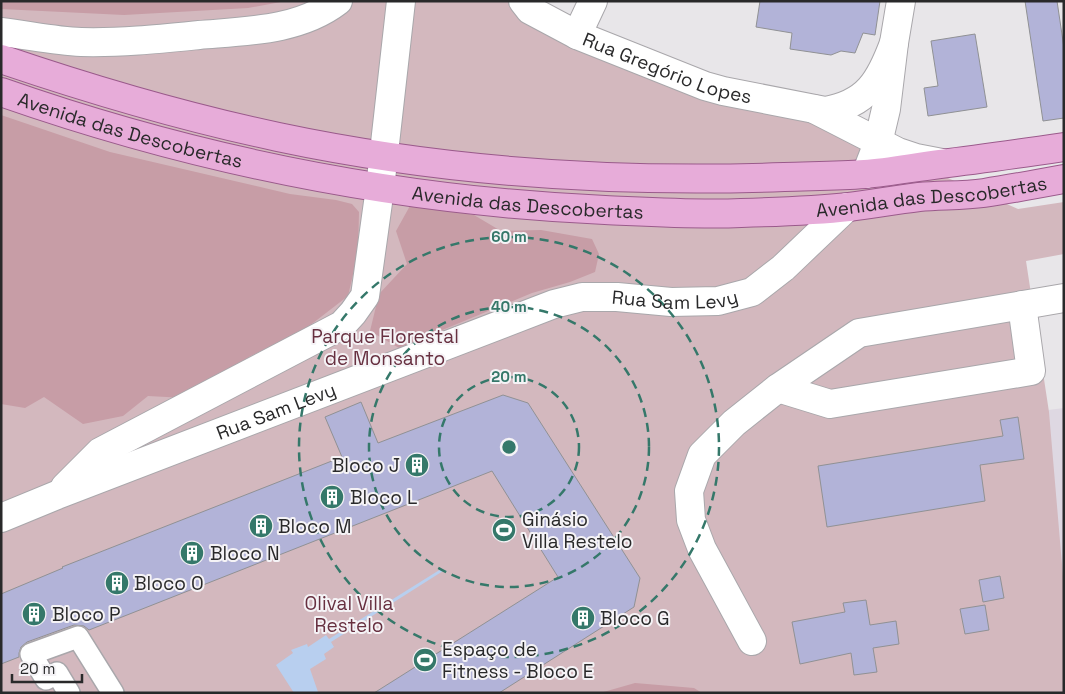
<svg xmlns="http://www.w3.org/2000/svg" width="1065" height="694" font-family="'Space Grotesk',sans-serif">
<style>
.built{fill:#ded8e2}
.green{fill:#d3b8be}
.forest{fill:#c79da6}
.water{fill:#b8cfef}
.building{fill:#b2b3d8;stroke:#909194}
.lines{fill:none;stroke-linecap:round;stroke-linejoin:round}
.pedestrian-casing{stroke:#a9a7ab;stroke-width:24}
.minor-casing{stroke:#a9a7ab;stroke-width:30}
.primary-casing{stroke:#9a5a8b;stroke-width:30}
.pedestrian{stroke:#fff;stroke-width:21}
.minor{stroke:#fff;stroke-width:28}
.primary{stroke:#e7acd9;stroke-width:28}
.ring{fill:none;stroke:#35786a;stroke-width:2.5;stroke-dasharray:9 6}
.labels{text-anchor:middle;stroke-width:4;stroke-linejoin:round;paint-order:stroke}
.street-label{font-size:19px;fill:#29292a;stroke:#f5f3f6}
.park-label{font-size:19px;fill:#673040;stroke:#f5f3f6}
.poi-label{font-size:19px;fill:#29292a;stroke:#f5f3f6;text-anchor:start}
.centre{fill:#35786a;stroke:#f5f3f6;stroke-width:2.5}
.ring-label{font-size:15px;text-anchor:middle;font-weight:bold;fill:#35786a;stroke:#f5f3f6;stroke-width:4;stroke-linejoin:round;paint-order:stroke}
</style>
<rect width="100%" height="100%" fill="#e8e6e9"/>
<!-- built -->
<polygon class="built" points="1064,408 1064,626 1048,410"/>
<!-- green -->
<polygon class="green" points="1,1 528,1 778,103 1018,209 1064,202 1064,254 1026,261 1049,412 1064,588 1064,693 1,693"/>
<!-- forest -->
<g class="forest">
<polygon points="1,1 286,1 248,8 124,15 1,9"/>
<polygon points="1,115 110,152 290,194 336,200 352,204 359,212 358,253 348,296 304,330 249,357 215,381 185,398 148,396 123,416 83,424 44,397 25,408 1,404"/>
<polygon points="411,204 474,215 501,231 541,230 592,239 599,254 595,272 570,282 532,293 399,348 370,331 379,294 407,264 396,231"/>
<polygon points="635,683 694,688 702,693 600,693"/>
</g>
<!-- water -->
<polygon class="water" points="441,569 443,571 331,642 334,647 324,654 326,659 310,669 318,692 294,693 276,665 293,653 291,650 307,644 308,647 326,635 329,639"/>
<!-- building -->
<g class="building">
<polygon points="760,1 880,1 875,35 863,33 855,53 841,51 831,55 790,49 792,33 756,27"/>
<polygon points="1025,1 1057,1 1064,48 1064,118 1043,121"/>
<polygon points="975,34 987,107 928,116 924,88 938,86 931,41"/>
<polygon points="503,395 528,403 640,578 634,607 499,693 374,693 558,577 492,471 89,630 84,626 74,625 27,642 21,647 19,653 19,657 1,664 1,594 63,568 62,567 342,457 325,417 361,402 378,443"/>
<polygon points="1018,417 1024,459 980,465 985,501 827,527 818,466 1003,436 1000,420"/>
<polygon points="1000,576 1004,598 983,602 979,580"/>
<polygon points="866,600 870,625 896,621 899,644 873,648 877,672 854,675 851,653 800,664 792,622 845,612 843,603"/>
<polygon points="985,605 989,630 965,634 960,609"/>
</g>
<g class="lines">
<!-- pedestrian casing -->
<g class="pedestrian-casing">
<polyline id="pedestrian" points="69,693 57,673 46,679 31,654 78,637 113,693"/>
</g>
<!-- minor casing -->
<g class="minor-casing">
<g id="minor">
<path id="s1" d="M523,1L530,10L577,35L705,86L723,91L825,111C867,104 880,81 894,43"/>
<path d="M1,32C28,35 54,41 81,42C121,43 159,39 199,35C246,31 299,31 338,1"/>
<polyline points="577,35 593,1"/>
<polyline points="814,109 898,152 916,158 942,163"/>
<polyline points="866,174 878,143 886,109 894,43 901,1"/>
<polyline points="778,388 830,404 1031,371 1022,305"/>
<polyline points="65,487 100,452 342,325 353,313 365,296 380,188 401,1"/>
<path id="s2" d="M1,518L57,495L554,304L582,297H617L671,302L718,301L752,292L783,268L847,207"/>
<polyline points="752,641 702,549 691,520 689,491 702,455 734,423 778,388 859,333 1064,298"/>
</g>
</g>
<!-- primary casing -->
<g class="primary-casing">
<g id="primary">
<path d="M1,59C92,90 184,117 278,137C443,172 615,183 784,177C811,176 838,176 865,174C890,172 915,167 940,164C982,159 1023,153 1064,147"/>
<path id="s3" d="M1,92C195,160 400,201 605,210C650,212 696,215 741,213C777,212 813,211 849,207C872,204 895,200 919,197C940,195 962,196 984,193C1010,189 1037,184 1064,179"/>
</g>
</g>
<!-- pedestrian -->
<use href="#pedestrian" class="pedestrian"/>
<!-- minor -->
<use href="#minor" class="minor"/>
<!-- primary -->
<use href="#primary" class="primary"/>
</g>
<!-- distance rings -->
<g class="ring">
<circle cx="509" cy="447" r="70"/>
<circle cx="509" cy="447" r="140"/>
<circle cx="509" cy="447" r="210"/>
</g>
<!-- icons -->
<defs>
<g id="building-disc" transform="scale(1.25)"><circle r="9.5" fill="#35786a" stroke="#f5f3f6"/><path d="M-4-6H4V6H1V3H-1V6H-4ZM-2.5-4.3h1.7v1.8h-1.7ZM.8-4.3h1.7v1.8H.8ZM-2.5-1h1.7V.8h-1.7ZM.8-1h1.7V.8H.8Z" fill="#fff"/></g>
<g id="stadium-disc" transform="scale(1.25)"><circle r="9.5" fill="#35786a" stroke="#f5f3f6"/><path d="M0-5a6.5 5 0 1 0 0 10a6.5 5 0 1 0 0-10ZM-3.5-1.8h7v3.6h-7Z" fill="#fff"/></g>
</defs>
<g fill-rule="evenodd">
<use href="#building-disc" x="417" y="465"/>
<use href="#building-disc" x="332" y="497"/>
<use href="#building-disc" x="261" y="526"/>
<use href="#stadium-disc" x="504" y="530"/>
<use href="#building-disc" x="192" y="553"/>
<use href="#building-disc" x="117" y="583"/>
<use href="#building-disc" x="34" y="614"/>
<use href="#building-disc" x="583" y="618"/>
<use href="#stadium-disc" x="425" y="660"/>
</g>
<g class="labels">
<!-- street labels -->
<g class="street-label">
<text dy="7" stroke="none"><textPath href="#s1" startOffset="161">Rua Gregório Lopes</textPath></text>
<text dy="7" stroke="none"><textPath href="#s3" startOffset="135">Avenida das Descobertas</textPath></text>
<text dy="7" stroke="none"><textPath href="#s3" startOffset="945">Avenida das Descobertas</textPath></text>
<text dy="7" stroke="none"><textPath href="#s3" startOffset="540">Avenida das Descobertas</textPath></text>
<text dy="7" stroke="none"><textPath href="#s2" startOffset="715">Rua Sam Levy</textPath></text>
<text dy="7" stroke="none"><textPath href="#s2" startOffset="295">Rua Sam Levy</textPath></text>
</g>
<!-- park labels -->
<g class="park-label">
<text x="385" y="343">Parque Florestal<tspan x="385" dy="22">de Monsanto</tspan></text>
<text x="349" y="610">Olival Villa<tspan x="349" dy="22">Restelo</tspan></text>
</g>
<!-- poi labels -->
<g class="poi-label">
<text x="400" y="472" text-anchor="end">Bloco J</text>
<text x="350" y="504">Bloco L</text>
<text x="522" y="526">Ginásio<tspan x="522" dy="22">Villa Restelo</tspan></text>
<text x="278" y="533">Bloco M</text>
<text x="210" y="560">Bloco N</text>
<text x="134" y="590">Bloco O</text>
<text x="52" y="621">Bloco P</text>
<text x="600" y="625">Bloco G</text>
<text x="442" y="656">Espaço de<tspan x="442" dy="22">Fitness - Bloco E</tspan></text>
</g>
</g>
<circle cx="509" cy="447" r="8" class="centre"/>
<g class="ring-label">
<text x="509" y="242">60 m</text>
<text x="509" y="312">40 m</text>
<text x="509" y="382">20 m</text>
</g>
<!-- border -->
<rect width="1065" height="694" fill="none" stroke="#29292a" stroke-width="5"/>
<!-- scale -->
<path d="M12 674v8h70v-8" fill="none" stroke="#29292a" stroke-width="2.5"/>
<text x="20" y="674" font-size="15" fill="#29292a" stroke="#f5f3f6" stroke-width="4" paint-order="stroke">20 m</text>
</svg>
